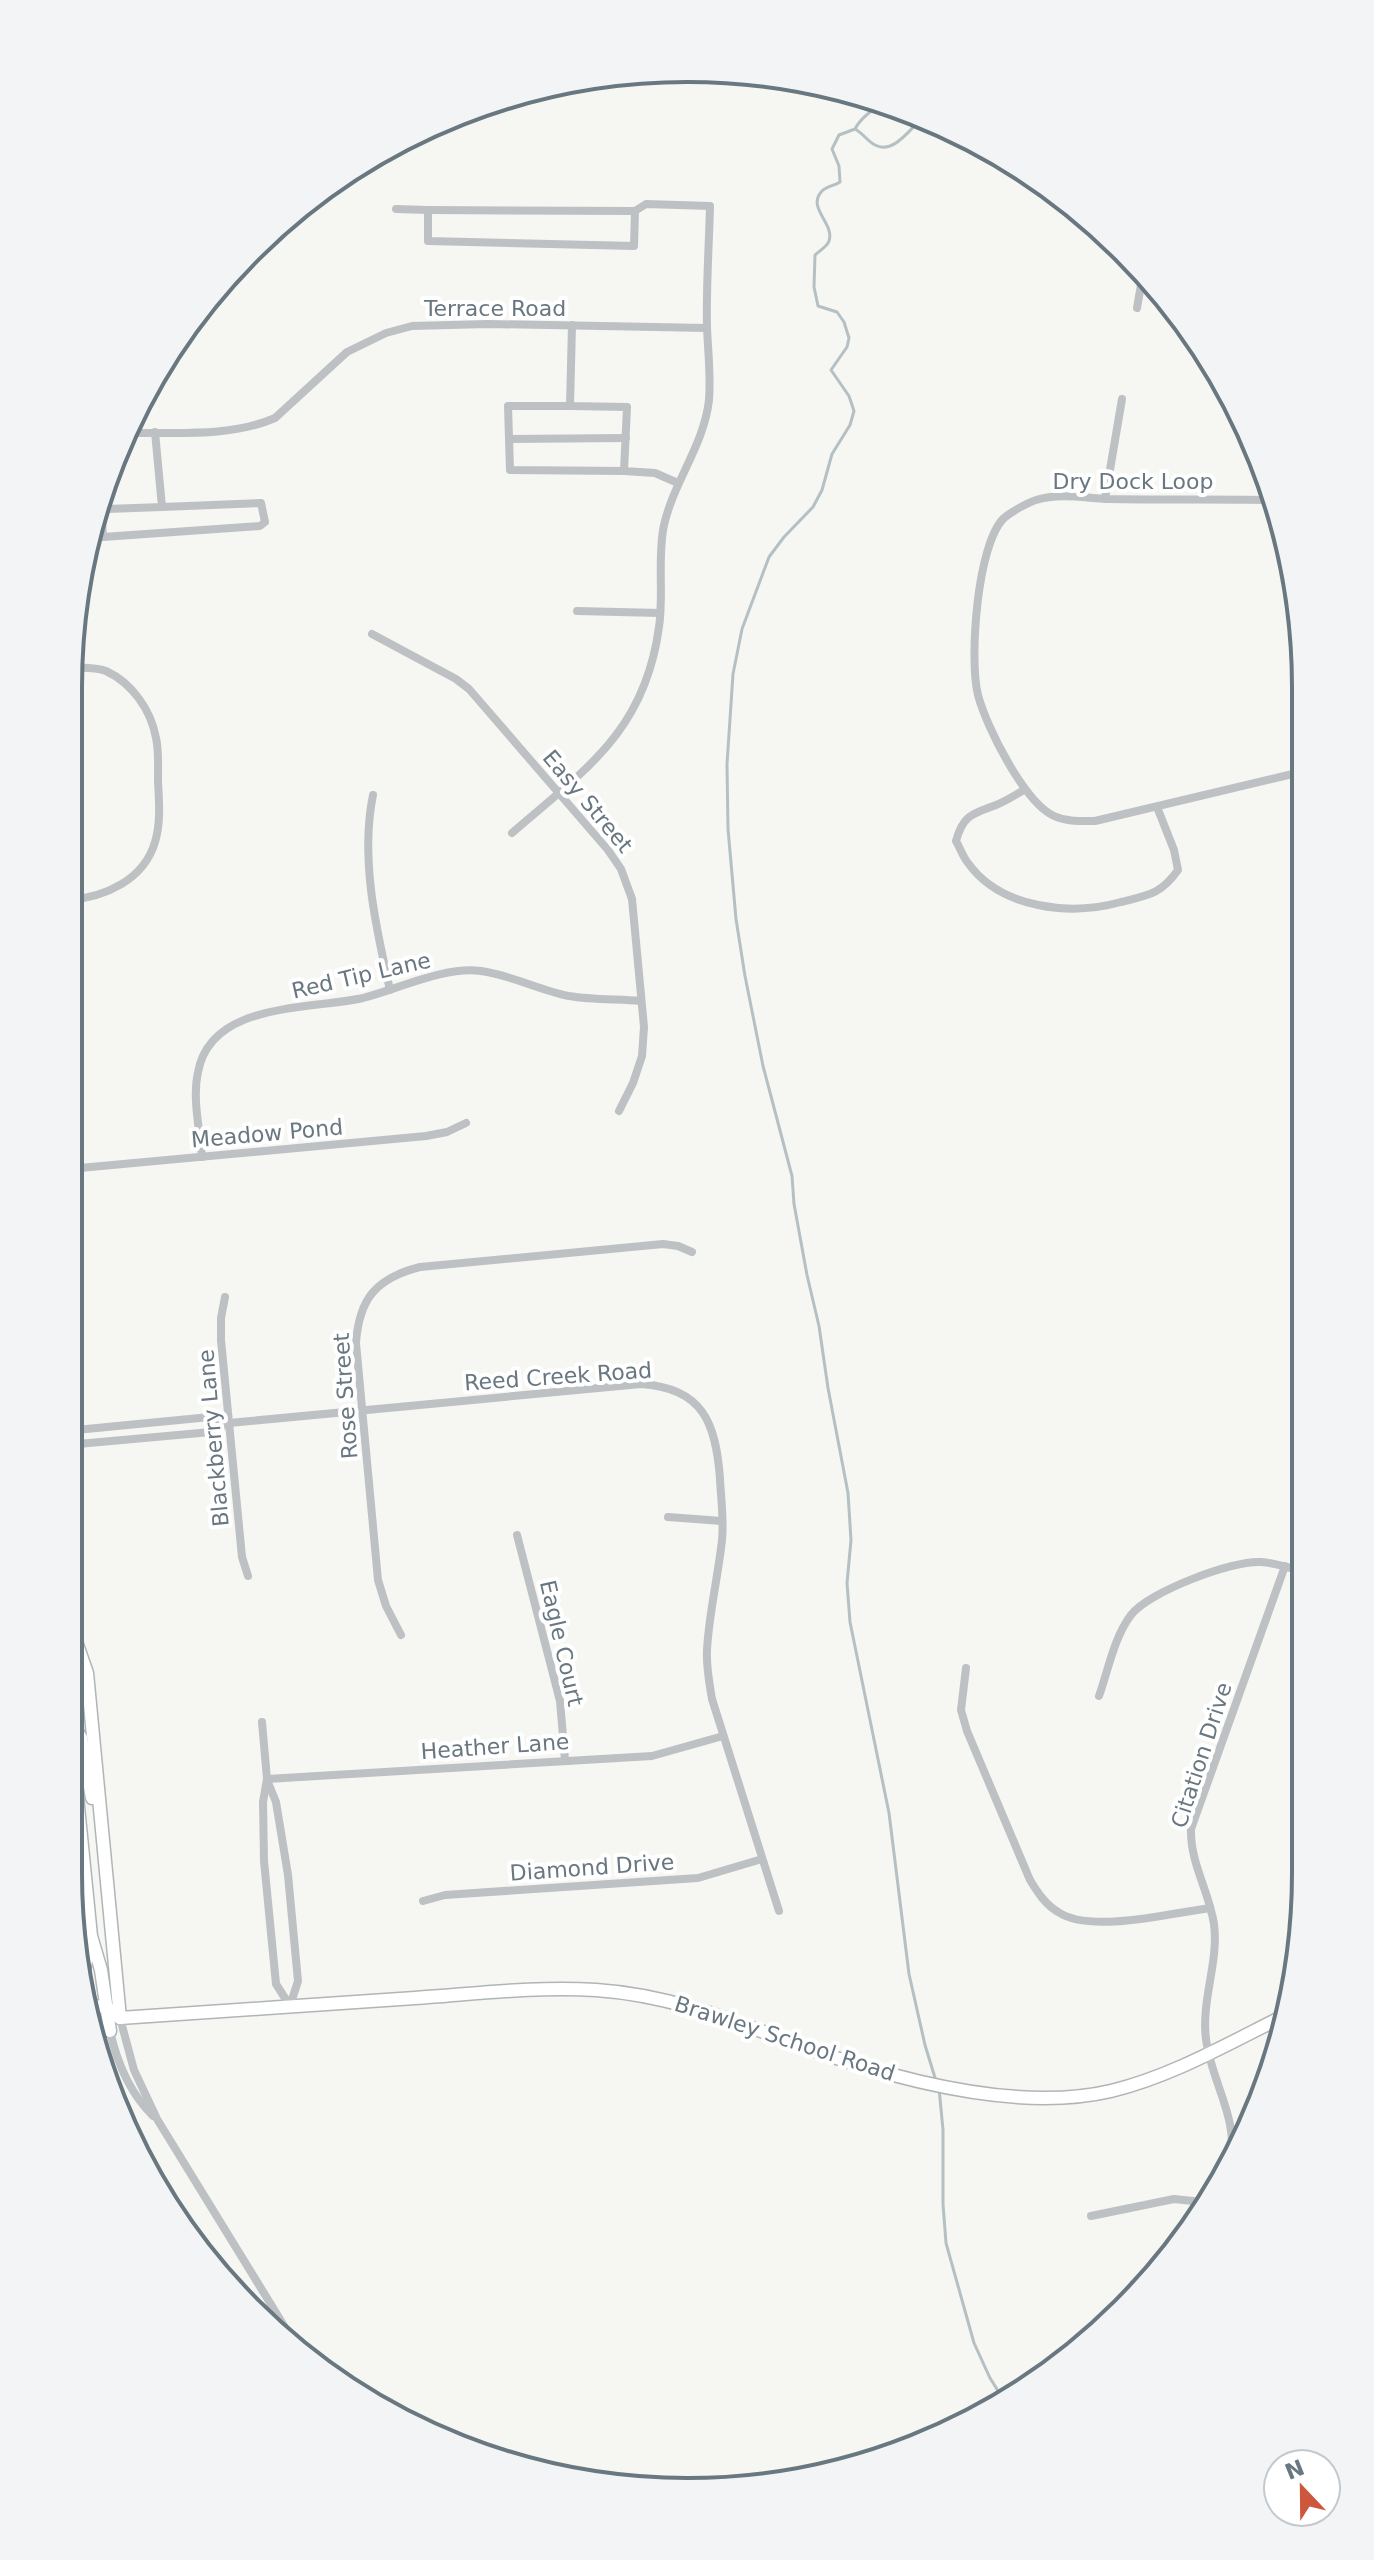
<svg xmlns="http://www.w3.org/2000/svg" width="1374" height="2560" font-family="'DejaVu Sans',sans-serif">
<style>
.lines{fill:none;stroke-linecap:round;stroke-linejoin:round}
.stream{stroke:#b4c0c3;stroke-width:3}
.secondary-casing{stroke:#b0b5b8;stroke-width:15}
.street{stroke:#bdc1c4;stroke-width:8}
.secondary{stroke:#fff;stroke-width:12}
.labels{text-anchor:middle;stroke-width:8;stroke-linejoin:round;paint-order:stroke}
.street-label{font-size:22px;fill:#697780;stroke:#fff}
.rim{fill:none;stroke:#697780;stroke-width:4}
</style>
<rect width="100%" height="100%" fill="#f6f6f3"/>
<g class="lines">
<!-- stream -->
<g class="stream">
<polyline points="845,89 849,90"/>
<path d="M880,102C872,113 862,115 855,129L839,135L832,149L839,166L840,182C834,186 827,186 822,191C806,208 835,223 829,241C827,247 819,251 815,255L814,287L818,306L837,312L844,322L849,338L847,347L831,370L849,396L854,411L850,425L832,454L822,490L813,507L784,537L769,557L742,629L733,674L727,764L728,829L736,919L745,976L763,1066L792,1176L794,1204L807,1275L819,1326L828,1388L848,1493L851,1540L847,1583L850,1622L889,1813L909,1974L925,2045L936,2081"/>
<path d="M855,129C863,133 867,141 875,145C894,155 910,128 923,118"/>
<polyline points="939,2088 943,2130 943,2204 946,2243 974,2343 990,2378 1005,2402"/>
</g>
<!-- secondary casing -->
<g class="secondary-casing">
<g id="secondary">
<polyline points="68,1586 73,1633 87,1673 120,2018"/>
<polyline points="68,1658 72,1637"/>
<polyline points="68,1707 91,1936 101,1970 110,2031"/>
<polyline points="70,1729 76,1730 81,1738 92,1798"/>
<polyline points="84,1970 90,1943"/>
<path d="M90,2007L105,2006L120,2018C218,2011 317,2005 415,1998C475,1994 536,1986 596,1990C671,1995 734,2021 804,2047C894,2079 1017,2113 1111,2091C1173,2076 1231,2042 1288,2014"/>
</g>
</g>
<!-- street -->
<g class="street">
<path d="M396,209L428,210V241L634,246L635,211L646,204L710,206C709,247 706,287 707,327C708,352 711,376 709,400C704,445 674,481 664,525C657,558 664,594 659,627C645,731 586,769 512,833"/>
<polyline points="428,210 635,211"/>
<polyline points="1137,308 1143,273"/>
<polyline points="572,325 570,406 627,407 624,471 655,473 678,483"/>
<polyline points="570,406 508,406 510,470 624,471"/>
<polyline points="155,432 162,507 107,509 102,519 103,537 260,526 265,522 261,503 162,507"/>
<path d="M124,433C175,432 229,438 275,418L347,352L386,333L412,326L488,324L707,328"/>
<polyline points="509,439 626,438"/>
<polyline points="1105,499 1122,399"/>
<path d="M1272,500C1218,499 1163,500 1108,499C1084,498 1060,493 1036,500C1027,503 1011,512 1004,518C977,544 969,660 978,695C986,726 1024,802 1054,816C1067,822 1081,821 1095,821L1301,772"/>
<polyline points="577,611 660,613"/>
<polyline points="372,634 456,679 469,689 608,850 621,869 632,899 644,1027 642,1056 633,1083 619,1111"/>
<path d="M1024,790C1015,795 1006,801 996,805C972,814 963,815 956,841C960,848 963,857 968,863C1001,909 1071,916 1121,902C1149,895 1161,894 1178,870L1174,850L1157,807"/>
<path d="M373,795C360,858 376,928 390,990"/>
<path d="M69,900C105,897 144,880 155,842C161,822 159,801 158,781C158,767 159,751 156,738C151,710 132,683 106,671C95,667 81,668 69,667"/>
<path d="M202,1157C200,1130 192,1099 198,1072C211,1002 308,1010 363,998C398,989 445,966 481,971C511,975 539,990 569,996C592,1000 617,999 641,1001"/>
<polyline points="69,1169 426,1136 447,1132 466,1123"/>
<polyline points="225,1297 221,1318 221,1340 242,1557 248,1576"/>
<polyline points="68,1434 76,1430 210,1417 228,1423"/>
<path d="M68,1443L78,1444L211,1432L229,1423L641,1384C703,1388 716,1423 720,1479C721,1499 724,1520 722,1540C718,1577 709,1613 707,1650C706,1666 709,1682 712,1699L779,1911"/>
<polyline points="668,1517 722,1521"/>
<polyline points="517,1535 560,1701 565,1760"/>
<path d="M401,1635L386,1606L378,1580L356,1343C359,1299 376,1278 420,1267L663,1244L678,1246L692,1252"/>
<path d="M966,1668L961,1710L967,1731L1030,1880C1038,1893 1045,1904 1058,1912C1091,1934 1171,1913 1210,1908"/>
<path d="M1099,1696C1108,1671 1114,1637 1131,1615C1148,1592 1233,1560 1261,1562C1276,1563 1290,1568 1304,1572"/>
<polyline points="262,1722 267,1779 263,1802 264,1861 276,1984 290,2006"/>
<polyline points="267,1779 652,1756 723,1736"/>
<polyline points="267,1780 276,1802 288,1875 298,1981 290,2006"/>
<polyline points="423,1901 445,1895 698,1878 762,1859"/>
<polyline points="120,2018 134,2070 157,2119 294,2342"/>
<path d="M110,2031C117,2063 130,2093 153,2116"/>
<path d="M1230,2164C1240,2119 1211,2082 1206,2039C1201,2000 1219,1962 1214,1924C1209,1891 1190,1863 1191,1829L1285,1566"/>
<polyline points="1091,2216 1174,2199 1202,2202"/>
</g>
<!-- secondary -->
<use href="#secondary" class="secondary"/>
</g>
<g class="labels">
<!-- street labels -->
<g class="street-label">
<text x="495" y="316">Terrace Road</text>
<text x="1133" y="489">Dry Dock Loop</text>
<text transform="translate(588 801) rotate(50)" y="8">Easy Street</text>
<text transform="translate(361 975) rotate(-13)" y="8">Red Tip Lane</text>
<text transform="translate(267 1133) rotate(-5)" y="8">Meadow Pond</text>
<text transform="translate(558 1376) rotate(-4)" y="8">Reed Creek Road</text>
<text transform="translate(345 1396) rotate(-94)" y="8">Rose Street</text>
<text transform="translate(213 1438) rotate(-95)" y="8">Blackberry Lane</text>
<text transform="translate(562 1643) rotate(77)" y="8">Eagle Court</text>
<text transform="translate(495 1746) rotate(-4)" y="8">Heather Lane</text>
<text transform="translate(1201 1755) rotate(-72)" y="8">Citation Drive</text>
<text transform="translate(592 1867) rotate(-4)" y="8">Diamond Drive</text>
<text transform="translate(785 2038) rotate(18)" y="8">Brawley School Road</text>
</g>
</g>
<!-- crop -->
<path d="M0 0H1374V2560H0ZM687 82H687A605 605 0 0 1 1292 687V1873A605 605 0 0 1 687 2478H687A605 605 0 0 1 82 1873V687A605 605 0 0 1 687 82Z" fill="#f3f4f5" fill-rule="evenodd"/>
<path class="rim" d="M687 82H687A605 605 0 0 1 1292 687V1873A605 605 0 0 1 687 2478H687A605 605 0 0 1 82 1873V687A605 605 0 0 1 687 82Z"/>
<!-- north arrow -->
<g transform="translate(1302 2488) rotate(338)"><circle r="38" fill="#ffffff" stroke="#c3c9cc" stroke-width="2"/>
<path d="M0-6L14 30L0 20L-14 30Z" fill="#cd573c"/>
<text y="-12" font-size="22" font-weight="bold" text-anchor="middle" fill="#697780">N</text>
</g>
</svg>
